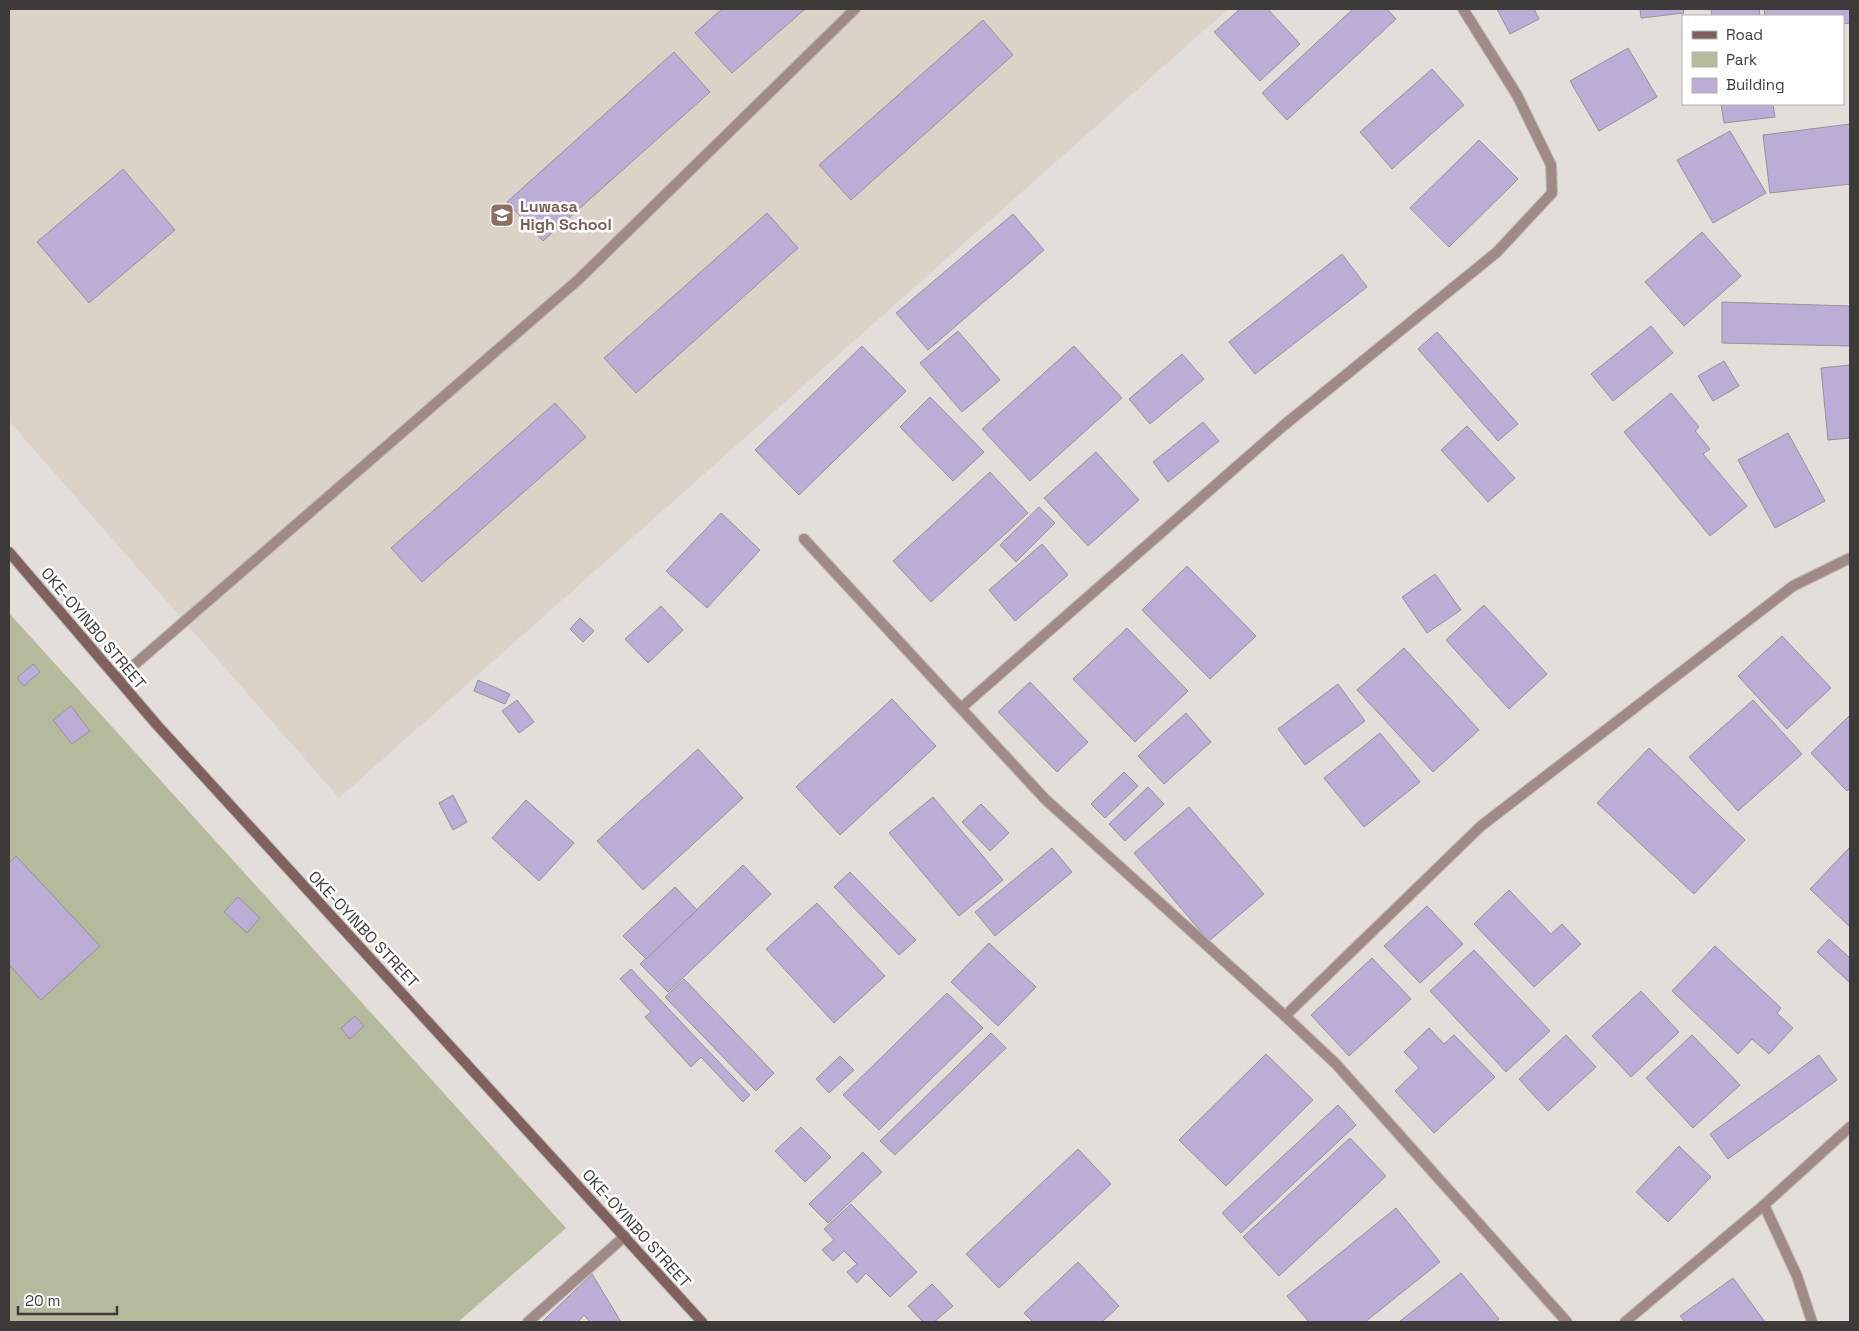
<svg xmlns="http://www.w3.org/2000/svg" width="1859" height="1331" font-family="'Space Grotesk',sans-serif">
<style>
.built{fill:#dcd2c8}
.green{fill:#b6ba9c}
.building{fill:#bbadd6;stroke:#959398}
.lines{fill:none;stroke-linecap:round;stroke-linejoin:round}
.service-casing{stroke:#bebab7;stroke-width:12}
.minor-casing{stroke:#bebab7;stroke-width:12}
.secondary-casing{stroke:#bebab7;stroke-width:12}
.service{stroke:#a08a87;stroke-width:10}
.minor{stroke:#a08a87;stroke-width:10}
.secondary{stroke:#80615d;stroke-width:10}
.labels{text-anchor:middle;stroke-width:5;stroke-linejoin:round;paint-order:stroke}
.education-label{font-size:16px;font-weight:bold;fill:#785e54;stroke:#fff;text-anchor:start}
.street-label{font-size:16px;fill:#3c3b39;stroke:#fff}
</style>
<rect width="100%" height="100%" fill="#e3deda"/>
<!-- built -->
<polygon class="built" points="9,9 1228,9 339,798 9,421"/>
<!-- green -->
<polygon class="green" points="9,613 566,1228 458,1322 9,1322"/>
<!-- building -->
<g class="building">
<polygon points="722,9 805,9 732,73 695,33"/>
<polygon points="1240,9 1268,9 1300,44 1260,81 1214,32"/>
<polygon points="1353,9 1387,9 1396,19 1287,120 1262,93"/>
<polygon points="1497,9 1534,9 1539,19 1510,34"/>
<polygon points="1640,9 1683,9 1684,13 1641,18"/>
<polygon points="1711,9 1759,9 1760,16 1712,16"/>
<polygon points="1764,9 1850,9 1850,23 1843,24 1843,16 1765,16"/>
<polygon points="983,20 1013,55 851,200 819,165"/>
<polygon points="1628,48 1657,97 1599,131 1570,81"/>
<polygon points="674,52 710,92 543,241 507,202"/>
<polygon points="1432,69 1464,105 1392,169 1360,132"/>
<polygon points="1721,104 1773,104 1775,117 1724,123"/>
<polygon points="1850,124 1850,184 1770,193 1763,135"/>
<polygon points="1730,131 1766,193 1713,223 1677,160"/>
<polygon points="1479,140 1518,179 1449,247 1410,208"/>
<polygon points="123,169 175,230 89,303 37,242"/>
<polygon points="767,213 798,248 636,393 604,358"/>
<polygon points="1013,214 1044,250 928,350 896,313"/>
<polygon points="1702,232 1741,276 1684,326 1645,282"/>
<polygon points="1342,254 1367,287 1255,374 1229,342"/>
<polygon points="1722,302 1850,306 1850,346 1722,343"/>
<polygon points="1651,326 1673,353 1613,401 1591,374"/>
<polygon points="958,331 1000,380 962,412 920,363"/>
<polygon points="1437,332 1518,424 1498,441 1418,349"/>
<polygon points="862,346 906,391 799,495 755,450"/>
<polygon points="1074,346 1122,398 1030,481 982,429"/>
<polygon points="1182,354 1204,379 1150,424 1129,399"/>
<polygon points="1724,361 1739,386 1713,401 1698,376"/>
<polygon points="1850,365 1850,438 1828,440 1821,368"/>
<polygon points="1671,393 1699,427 1695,431 1710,449 1703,454 1747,506 1710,536 1624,432"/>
<polygon points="930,397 984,452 953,481 900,427"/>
<polygon points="555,403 586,437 422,582 391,548"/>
<polygon points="1203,422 1219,441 1168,482 1153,462"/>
<polygon points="1467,426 1515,478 1488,502 1441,450"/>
<polygon points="1788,433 1825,501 1775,528 1738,460"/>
<polygon points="1096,452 1139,500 1088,546 1044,498"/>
<polygon points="990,472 1028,513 931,602 893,561"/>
<polygon points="1039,507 1055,523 1016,562 1000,545"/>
<polygon points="721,513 760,550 707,608 666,571"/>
<polygon points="1042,544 1068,575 1015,621 989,590"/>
<polygon points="1187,566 1256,636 1210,679 1142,610"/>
<polygon points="1435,574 1461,610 1427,633 1402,597"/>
<polygon points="1484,605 1547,674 1509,709 1446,640"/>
<polygon points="661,606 683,630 648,663 625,639"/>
<polygon points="580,618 594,631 583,642 570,629"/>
<polygon points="1127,628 1188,691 1135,742 1073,679"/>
<polygon points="1782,636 1831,688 1787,729 1738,676"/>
<polygon points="1404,648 1479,730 1433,772 1357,690"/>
<polygon points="33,664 40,672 24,686 17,678"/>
<polygon points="478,680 510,694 505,704 474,691"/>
<polygon points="1030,682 1088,742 1057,772 998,712"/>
<polygon points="1338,684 1365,721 1305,765 1278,729"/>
<polygon points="892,699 936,746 840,835 796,787"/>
<polygon points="517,700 534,722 519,733 502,711"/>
<polygon points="1753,700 1802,754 1738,811 1689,757"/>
<polygon points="71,706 90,731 72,744 53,720"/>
<polygon points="1186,713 1211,742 1164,784 1138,756"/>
<polygon points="1850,715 1850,789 1847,791 1811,753"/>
<polygon points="1380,733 1420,782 1364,827 1324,778"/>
<polygon points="1649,748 1745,840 1694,894 1597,803"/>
<polygon points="698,749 743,798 643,890 597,841"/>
<polygon points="1124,772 1138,786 1105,818 1091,804"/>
<polygon points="1148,787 1164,804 1125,841 1109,824"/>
<polygon points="453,795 467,822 453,830 439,803"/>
<polygon points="933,797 1003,880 959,916 889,833"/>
<polygon points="526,800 574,843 539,881 492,838"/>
<polygon points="981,804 1009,833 990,851 962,822"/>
<polygon points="1189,807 1264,894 1209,941 1134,853"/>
<polygon points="1850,847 1850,927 1810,889"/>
<polygon points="1052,848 1072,872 995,936 975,912"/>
<polygon points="16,856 100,946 41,1000 9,965 9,863"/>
<polygon points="743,865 771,894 668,992 640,964"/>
<polygon points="850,872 916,940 899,955 834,887"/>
<polygon points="675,887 697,910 646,959 623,936"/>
<polygon points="1509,890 1551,934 1562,924 1581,944 1534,987 1474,924"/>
<polygon points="238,897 260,918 247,933 224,912"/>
<polygon points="817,903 885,976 834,1023 766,949"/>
<polygon points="1427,906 1463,944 1420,983 1384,946"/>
<polygon points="1829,939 1850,958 1850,983 1817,952"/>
<polygon points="989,943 1036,987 998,1026 951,982"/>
<polygon points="1715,946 1781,1008 1777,1013 1793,1028 1769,1054 1752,1039 1738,1054 1672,991"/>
<polygon points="1474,950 1550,1031 1506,1072 1430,991"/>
<polygon points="1372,958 1411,999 1349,1056 1311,1015"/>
<polygon points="631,969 750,1095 743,1102 701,1057 691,1067 645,1017 651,1012 620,979"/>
<polygon points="684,979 774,1073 756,1091 665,997"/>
<polygon points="1641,991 1679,1032 1631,1077 1592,1036"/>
<polygon points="947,993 983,1028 879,1130 843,1095"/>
<polygon points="355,1016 364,1026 350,1039 341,1028"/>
<polygon points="1429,1028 1444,1044 1454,1035 1495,1077 1434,1133 1395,1091 1419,1068 1404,1052"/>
<polygon points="991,1033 1006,1048 895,1155 880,1141"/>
<polygon points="1566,1035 1596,1067 1548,1111 1519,1079"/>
<polygon points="1692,1035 1740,1085 1693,1128 1646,1078"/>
<polygon points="1266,1054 1313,1100 1226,1186 1179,1140"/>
<polygon points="1819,1055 1837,1080 1728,1159 1710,1134"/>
<polygon points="840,1056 854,1070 829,1093 816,1079"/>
<polygon points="1338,1105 1356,1125 1241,1233 1222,1213"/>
<polygon points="801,1127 831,1157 805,1182 775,1151"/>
<polygon points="1350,1138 1386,1176 1279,1276 1243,1237"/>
<polygon points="1679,1146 1711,1177 1668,1222 1636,1192"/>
<polygon points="1078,1149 1111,1184 999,1288 966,1254"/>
<polygon points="863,1152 882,1172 828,1223 809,1204"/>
<polygon points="851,1204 917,1272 890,1297 866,1273 857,1283 847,1272 857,1264 844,1251 833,1261 822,1250 834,1240 824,1229"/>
<polygon points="1396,1208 1440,1262 1365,1322 1309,1322 1287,1296"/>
<polygon points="1078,1262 1119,1306 1102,1322 1033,1322 1024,1313"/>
<polygon points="1461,1273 1499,1319 1496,1322 1399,1322"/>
<polygon points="592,1274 621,1322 590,1322 584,1315 578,1322 542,1322"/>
<polygon points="1733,1278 1765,1322 1685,1322 1680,1316"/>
<polygon points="932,1284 953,1306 934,1322 923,1322 908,1306"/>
</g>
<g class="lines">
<!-- service casing -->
<g class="service-casing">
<polyline id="service" points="118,679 578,280 855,9"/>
</g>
<!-- minor casing -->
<g class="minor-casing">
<g id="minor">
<polyline points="804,539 1045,799 1285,1016"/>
<polyline points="961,708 1283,426 1497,252 1552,193 1551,165 1517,95 1463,9"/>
<polyline points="1764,1205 1797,1276 1812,1322"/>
<polyline points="528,1322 625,1236"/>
<polyline points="1567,1322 1336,1064 1285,1016 1481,826 1793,586 1850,558"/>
<polyline points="1625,1322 1764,1205 1850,1127"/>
</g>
</g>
<!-- secondary casing -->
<g class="secondary-casing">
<polyline id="secondary" points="9,552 157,725 702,1322"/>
</g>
<!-- service -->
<use href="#service" class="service"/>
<!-- minor -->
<use href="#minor" class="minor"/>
<!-- secondary -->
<use href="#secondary" class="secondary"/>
</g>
<!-- icons -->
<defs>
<g id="school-square" transform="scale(1.25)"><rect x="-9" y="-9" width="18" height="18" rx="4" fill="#8d6e63" stroke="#fff"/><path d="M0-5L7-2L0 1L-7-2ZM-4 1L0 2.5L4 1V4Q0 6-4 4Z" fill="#fff"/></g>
</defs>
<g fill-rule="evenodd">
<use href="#school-square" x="502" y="215"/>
</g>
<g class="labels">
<!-- education labels -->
<g class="education-label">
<text x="520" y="212">Luwasa<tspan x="520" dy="18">High School</tspan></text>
</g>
<!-- street labels -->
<g class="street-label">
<text transform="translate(94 628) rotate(50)" y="6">OKE-OYINBO STREET</text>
<text transform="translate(364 929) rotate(47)" y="6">OKE-OYINBO STREET</text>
<text transform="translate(637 1228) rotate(48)" y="6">OKE-OYINBO STREET</text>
</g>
</g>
<!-- border -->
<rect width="1859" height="1331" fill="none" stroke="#3c3b39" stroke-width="20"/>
<!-- legend -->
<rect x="1682" y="15" width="162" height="90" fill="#ffffff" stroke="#b1b1b0"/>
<rect x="1692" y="31" width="25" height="8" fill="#80615d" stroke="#b1b1b0"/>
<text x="1726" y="40" font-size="15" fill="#3c3b39">Road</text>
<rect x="1692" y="52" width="25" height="15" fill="#b6ba9c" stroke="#b1b1b0"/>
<text x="1726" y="65" font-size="15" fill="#3c3b39">Park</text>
<rect x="1692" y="78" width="25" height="15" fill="#bbadd6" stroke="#b1b1b0"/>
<text x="1726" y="90" font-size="15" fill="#3c3b39">Building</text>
<!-- scale -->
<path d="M18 1306v8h99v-8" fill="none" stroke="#3c3b39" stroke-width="2.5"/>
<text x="25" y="1306" font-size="15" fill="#3c3b39" stroke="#ffffff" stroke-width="4" paint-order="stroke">20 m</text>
</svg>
